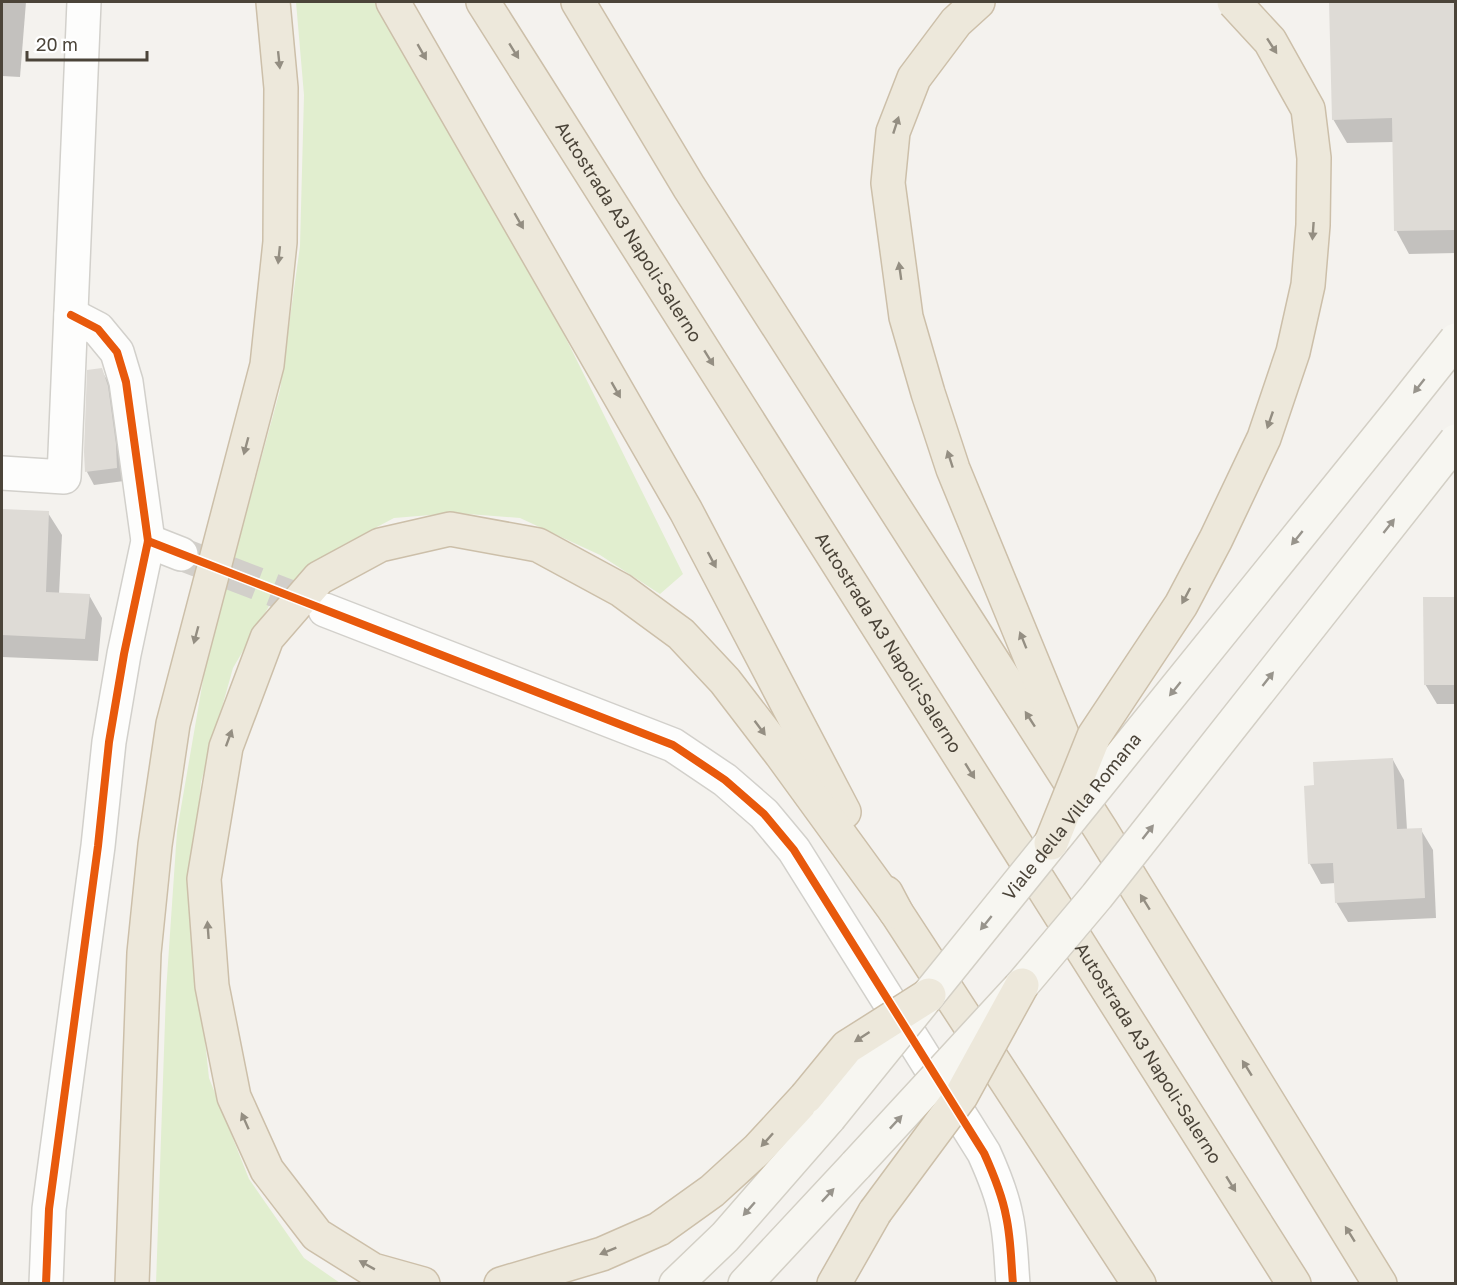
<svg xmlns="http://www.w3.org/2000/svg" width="1457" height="1285" font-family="'Golos Text',sans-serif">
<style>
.green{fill:#e1eecf}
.shadow{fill:#0003}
.building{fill:#dedbd6}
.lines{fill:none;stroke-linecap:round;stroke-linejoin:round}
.street-tunnel{stroke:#d2cfca;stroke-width:33;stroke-dasharray:33 16;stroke-linecap:butt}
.street-casing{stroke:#d2d0cb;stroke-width:36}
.secondary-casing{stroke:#d3cfc5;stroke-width:36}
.highway-casing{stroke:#ccbfa9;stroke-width:36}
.street{stroke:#fdfdfc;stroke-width:33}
.secondary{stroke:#f7f6f1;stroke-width:33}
.highway{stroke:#ede8db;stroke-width:33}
.secondary-bridge-casing{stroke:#d3cfc5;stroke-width:36;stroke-linecap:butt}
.highway-bridge-casing{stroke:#ccbfa9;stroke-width:36;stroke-linecap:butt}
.secondary-bridge{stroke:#f7f6f1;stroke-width:33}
.highway-bridge{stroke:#ede8db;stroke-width:33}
.cycleway-casing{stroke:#fff;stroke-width:11}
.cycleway{stroke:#e8590c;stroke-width:8}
.oneway{fill:#948e82}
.oneway2{fill:#98948c}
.labels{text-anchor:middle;stroke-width:4.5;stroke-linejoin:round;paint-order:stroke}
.street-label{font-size:18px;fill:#4b4439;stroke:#fff}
</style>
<rect width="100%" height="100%" fill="#f4f2ee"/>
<!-- green -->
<polygon class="green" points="296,2 382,2 523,252 683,574 660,594 600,555 520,518 455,513 394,518 339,547 276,594 233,668 201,782 190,902 209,1078 249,1179 304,1258 340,1283 156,1284 166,992 177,831 207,657 280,390 300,246 304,95"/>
<!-- shadow -->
<g class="shadow">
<polygon points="2,2 26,2 20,77 2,76"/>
<polygon points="1331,2 1456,2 1456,253 1409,254 1396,230 1394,142 1347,143 1333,119"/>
<polygon points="101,370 109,383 115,401 124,481 94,485 87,472"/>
<polygon points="2,510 48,513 62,535 59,594 89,595 102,618 98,661 2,657"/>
<polygon points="1424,598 1456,598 1456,704 1437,704 1425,684"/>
<polygon points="1393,760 1404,780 1407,830 1421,830 1433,850 1436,918 1348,922 1336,902 1336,883 1321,884 1310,864 1306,787 1316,787"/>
</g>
<!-- building -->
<g class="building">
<polygon points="1329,2 1455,2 1455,230 1394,231 1392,118 1332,120"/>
<polygon points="102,368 108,386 116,444 117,468 85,472 84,452 87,370"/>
<polygon points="2,509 49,511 46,592 90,594 85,639 2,635"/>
<polygon points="1423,597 1455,597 1455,685 1424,685"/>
<polygon points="1393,758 1397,829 1422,828 1425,898 1335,903 1333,863 1308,864 1304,786 1314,785 1313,762"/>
</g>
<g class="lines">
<!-- street-tunnel -->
<polyline class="street-tunnel" points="181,554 325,610"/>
<!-- street casing -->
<g class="street-casing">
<g id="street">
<polyline points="2,473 64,477 84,2"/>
<polyline points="148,541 181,554"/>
<path d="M325,610L673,745L725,780L764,814L794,850L984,1153C993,1173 1002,1194 1006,1216C1011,1238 1011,1261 1013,1284"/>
<polyline points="46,1284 49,1209 98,846 109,742 124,654 148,541 126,382 117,352 98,329 71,315"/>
</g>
</g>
<!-- secondary casing -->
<g class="secondary-casing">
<g id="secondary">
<polyline points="676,1284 725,1237 829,1118"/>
<polyline points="745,1284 856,1165"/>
</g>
</g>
<!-- highway casing -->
<g class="highway-casing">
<g id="highway">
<polyline points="393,2 686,511 844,812"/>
<path id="s1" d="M483,2L1294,1284"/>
<polyline points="578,2 689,187 1101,830 1380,1284"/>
<polyline points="978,2 956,22 914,78 893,132 888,183 906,317 928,393 953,469 1069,751"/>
<polyline points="886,893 896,912 1139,1284"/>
<polyline points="132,1284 144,953 155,845 173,724 267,365 280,242 281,88 273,2"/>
<polyline points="423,1284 373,1270 317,1235 267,1170 234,1097 212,986 204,879 226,747 267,638 319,578 380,545 450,529 538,545 621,590 681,634 725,681 781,754 896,912"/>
<polyline points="501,1284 602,1254 659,1229 712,1191 758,1149 806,1097"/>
<polyline points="834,1284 875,1212"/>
</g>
</g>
<!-- street -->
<use href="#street" class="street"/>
<!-- secondary -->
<use href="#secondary" class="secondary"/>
<!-- highway -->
<use href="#highway" class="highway"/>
<!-- secondary-bridge casing -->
<g class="secondary-bridge-casing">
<g id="secondary-bridge">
<path id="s2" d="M829,1118L1398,413L1456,340"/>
<polyline points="856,1165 1022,985 1097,896 1456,441"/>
</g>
</g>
<!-- highway-bridge casing -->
<g class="highway-bridge-casing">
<g id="highway-bridge">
<polyline points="1051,843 1094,736 1181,605 1216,539 1264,438 1293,352 1308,285 1313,225 1314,158 1308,109 1270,41 1234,2"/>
<polyline points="806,1097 847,1047 929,995"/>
<polyline points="875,1212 961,1096 1022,985"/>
</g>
</g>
<!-- secondary-bridge -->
<use href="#secondary-bridge" class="secondary-bridge"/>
<!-- highway-bridge -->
<use href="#highway-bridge" class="highway-bridge"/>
<!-- cycleway casing -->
<g class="cycleway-casing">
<g id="cycleway">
<path d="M148,541L673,745L725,780L764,814L794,850L984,1153C993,1173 1002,1194 1006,1216C1011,1238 1011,1261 1013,1284"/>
<polyline points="46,1284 49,1209 98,846 109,742 124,654 148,541 126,382 117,352 98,329 71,315"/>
</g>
</g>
<!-- cycleway -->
<use href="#cycleway" class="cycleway"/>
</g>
<!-- one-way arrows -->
<defs><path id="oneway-solid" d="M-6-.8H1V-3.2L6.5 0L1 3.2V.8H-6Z" transform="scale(1.5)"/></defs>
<g class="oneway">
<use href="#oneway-solid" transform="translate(1272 46) rotate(57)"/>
<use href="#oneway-solid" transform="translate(514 51) rotate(58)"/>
<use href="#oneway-solid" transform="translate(422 52) rotate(60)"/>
<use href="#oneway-solid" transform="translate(279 60) rotate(84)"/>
<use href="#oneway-solid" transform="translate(896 125) rotate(-72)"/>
<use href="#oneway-solid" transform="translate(519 221) rotate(60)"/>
<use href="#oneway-solid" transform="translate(1313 231) rotate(94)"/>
<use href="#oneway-solid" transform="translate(279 255) rotate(96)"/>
<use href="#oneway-solid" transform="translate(900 271) rotate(-98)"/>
<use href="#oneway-solid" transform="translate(709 358) rotate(58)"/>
<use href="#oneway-solid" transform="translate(616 390) rotate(60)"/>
<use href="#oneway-solid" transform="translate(1270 420) rotate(109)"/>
<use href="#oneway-solid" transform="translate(246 446) rotate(105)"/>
<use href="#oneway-solid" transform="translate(950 459) rotate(-108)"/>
<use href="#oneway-solid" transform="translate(712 560) rotate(62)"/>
<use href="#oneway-solid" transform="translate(1186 596) rotate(118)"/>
<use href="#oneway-solid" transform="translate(196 635) rotate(105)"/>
<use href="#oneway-solid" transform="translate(1023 640) rotate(-112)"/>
<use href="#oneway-solid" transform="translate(1030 719) rotate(-123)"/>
<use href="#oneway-solid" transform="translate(760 728) rotate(53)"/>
<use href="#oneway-solid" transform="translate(229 738) rotate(-70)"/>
<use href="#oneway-solid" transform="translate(970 771) rotate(58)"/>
<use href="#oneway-solid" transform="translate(1145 902) rotate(-122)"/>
<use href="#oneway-solid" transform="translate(208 930) rotate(-94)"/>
<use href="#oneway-solid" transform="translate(862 1037) rotate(147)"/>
<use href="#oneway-solid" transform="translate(1247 1068) rotate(-122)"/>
<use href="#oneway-solid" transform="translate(245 1121) rotate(-114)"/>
<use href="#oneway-solid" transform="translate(767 1140) rotate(132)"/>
<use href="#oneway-solid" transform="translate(1231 1184) rotate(58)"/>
<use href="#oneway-solid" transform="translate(1350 1234) rotate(-122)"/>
<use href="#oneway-solid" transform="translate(608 1251) rotate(158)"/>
<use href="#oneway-solid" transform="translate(367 1265) rotate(-151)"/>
</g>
<g class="oneway2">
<use href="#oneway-solid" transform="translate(1419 386) rotate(128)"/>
<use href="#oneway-solid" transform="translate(1389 526) rotate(-52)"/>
<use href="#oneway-solid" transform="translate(1297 538) rotate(129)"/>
<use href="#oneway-solid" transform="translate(1268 679) rotate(-52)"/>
<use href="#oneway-solid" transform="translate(1175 689) rotate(129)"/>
<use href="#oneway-solid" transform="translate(1148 832) rotate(-52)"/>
<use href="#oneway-solid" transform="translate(986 923) rotate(129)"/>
<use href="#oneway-solid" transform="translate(896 1122) rotate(-47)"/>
<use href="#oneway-solid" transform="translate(828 1195) rotate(-47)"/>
<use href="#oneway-solid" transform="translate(749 1209) rotate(131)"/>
</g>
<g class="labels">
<!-- street labels -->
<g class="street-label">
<text dy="6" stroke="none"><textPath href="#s1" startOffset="272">Autostrada A3 Napoli-Salerno</textPath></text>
<text dy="6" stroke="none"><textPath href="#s1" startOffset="758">Autostrada A3 Napoli-Salerno</textPath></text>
<text dy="6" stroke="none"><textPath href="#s2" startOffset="387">Viale della Villa Romana</textPath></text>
<text dy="6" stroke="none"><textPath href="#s1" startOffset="1244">Autostrada A3 Napoli-Salerno</textPath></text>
</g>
</g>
<!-- border -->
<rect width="1457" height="1285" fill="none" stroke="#4b4439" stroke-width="6"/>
<!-- scale -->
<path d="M27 51v9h120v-9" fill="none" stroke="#4b4439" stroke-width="3"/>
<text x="36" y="51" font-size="18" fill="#4b4439" stroke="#ffffff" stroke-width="4.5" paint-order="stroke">20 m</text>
</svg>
